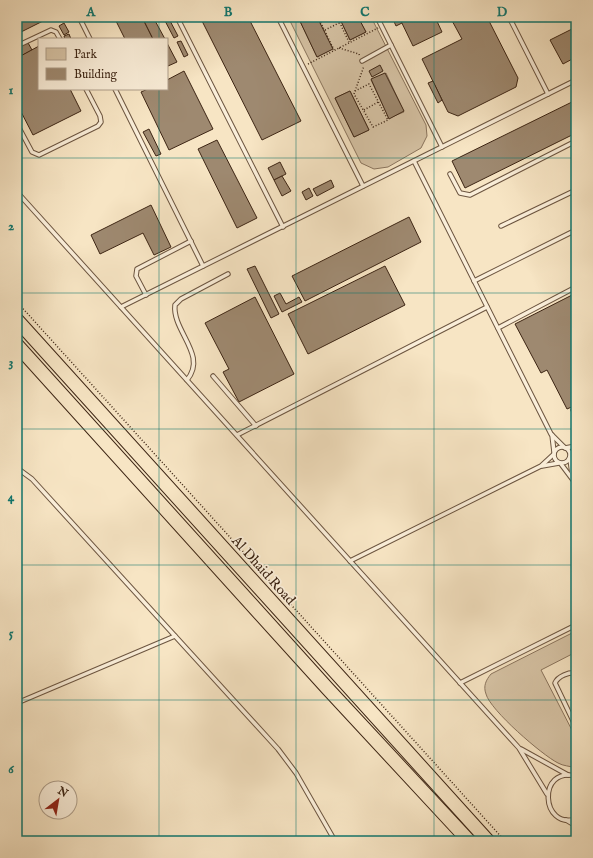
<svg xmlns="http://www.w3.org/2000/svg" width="593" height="858" font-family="'IM FELL English',serif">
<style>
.green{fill:#d7c4a6;stroke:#8a745d;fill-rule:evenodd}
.building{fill:#9e8970;stroke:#3d2514}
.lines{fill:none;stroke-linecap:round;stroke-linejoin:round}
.lane-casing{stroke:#6c5540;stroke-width:5.5}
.highway-casing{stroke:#3d2514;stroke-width:15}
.path{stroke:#3d2514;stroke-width:1.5;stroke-dasharray:1 2;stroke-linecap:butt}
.lane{stroke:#faeed9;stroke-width:3.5}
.highway{stroke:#f7e5c4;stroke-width:13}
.grid{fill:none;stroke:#0f766e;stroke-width:1;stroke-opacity:0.55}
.labels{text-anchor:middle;stroke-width:3.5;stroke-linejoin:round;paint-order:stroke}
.street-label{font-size:14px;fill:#3d2514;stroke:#faeed9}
.neatline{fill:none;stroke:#0f766e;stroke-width:1.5}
.grid-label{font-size:13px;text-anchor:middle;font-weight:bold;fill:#0f766e}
</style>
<rect width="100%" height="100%" fill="#f7e5c4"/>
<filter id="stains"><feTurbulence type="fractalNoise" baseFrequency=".005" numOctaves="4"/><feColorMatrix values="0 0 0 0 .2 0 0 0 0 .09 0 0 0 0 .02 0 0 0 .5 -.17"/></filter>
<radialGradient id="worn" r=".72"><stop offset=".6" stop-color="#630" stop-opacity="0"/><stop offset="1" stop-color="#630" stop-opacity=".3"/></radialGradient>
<!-- green -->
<g class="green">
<path d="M288,17H298L317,57L332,49L317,17H339L350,40L366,32L358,17H371L426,125L427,136L421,148L388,167L374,169L361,163ZM386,73L404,112L389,118L371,80ZM350,91L369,130L354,137L335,98Z"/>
<path d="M576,631V652L541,670L576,738V768C570,766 563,766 558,763C542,755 490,710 486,694C483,686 486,680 491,674Z"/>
</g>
<!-- building -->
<g class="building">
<polygon points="17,17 51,17 17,34"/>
<polygon points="124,17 142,17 153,39 125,39 116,21"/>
<polygon points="142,17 153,17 165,39 153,39"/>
<polygon points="163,17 168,17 178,36 174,38"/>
<polygon points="200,17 248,17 301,121 262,140"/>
<polygon points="298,17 317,17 333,49 317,57"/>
<polygon points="339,17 358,17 366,32 350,40"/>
<polygon points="392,17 399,17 402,23 396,26"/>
<polygon points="399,17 435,17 442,32 413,46"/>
<polygon points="450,17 487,17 518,78 516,87 458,116 448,112 422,59 462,39"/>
<polygon points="64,23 69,32 64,35 59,26"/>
<polygon points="576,27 576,57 563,64 550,40"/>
<polygon points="69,34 71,39 65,39 64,36"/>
<polygon points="27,41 32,50 17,58 17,46"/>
<polygon points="181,41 188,55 184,57 177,42"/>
<polygon points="167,43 177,62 168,66 167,65"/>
<polygon points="39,46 39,89 70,89 81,111 33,135 17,104 17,58"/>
<polygon points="380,65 383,71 372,77 369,71"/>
<polygon points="184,71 213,129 169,150 141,92 148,89 167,89 167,80"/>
<polygon points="385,73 404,111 389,119 371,79"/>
<polygon points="433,81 442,100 438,103 428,83"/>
<polygon points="350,91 369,130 354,137 335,98"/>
<polygon points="576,100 576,133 465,188 452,161"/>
<polygon points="149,129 161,154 156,156 143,132"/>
<polygon points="217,140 257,218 237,228 198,149"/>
<polygon points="280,162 286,174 274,180 268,168"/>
<polygon points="282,176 291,191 282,196 274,180"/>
<polygon points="331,180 334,187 317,196 313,189"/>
<polygon points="309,188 313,196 306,200 302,192"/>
<polygon points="151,205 171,247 154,255 143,233 100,254 91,235"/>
<polygon points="409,217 421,242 305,301 292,276"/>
<polygon points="255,266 279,314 271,318 247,269"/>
<polygon points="385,266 405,305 308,354 288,314"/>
<polygon points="280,293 286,304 299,297 302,302 282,312 274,296"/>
<polygon points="576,293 576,405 567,409 547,370 541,373 515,324"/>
<polygon points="255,297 294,374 239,402 223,372 229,369 205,323"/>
</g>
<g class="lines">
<!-- lane casing -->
<g class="lane-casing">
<g id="lane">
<polyline points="79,17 90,39"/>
<polyline points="177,17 283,227"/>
<polyline points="278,17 363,186"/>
<polyline points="377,17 442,147"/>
<polyline points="509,17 548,94"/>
<polyline points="17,46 51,30 56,32 60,39"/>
<polyline points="362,61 391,45"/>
<polyline points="115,89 203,266"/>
<polyline points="17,124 32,152 39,155 98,126 101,122 100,116 86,89"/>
<polyline points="414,161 551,434 564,447"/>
<polyline points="450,174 460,193 470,195 576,141"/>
<polyline points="17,192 519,748 547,794"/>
<polyline points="501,226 576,190"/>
<polyline points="474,281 576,230"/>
<polyline points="146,295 136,276 137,269 191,241"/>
<polyline points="121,307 576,80"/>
<polyline points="498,328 576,287"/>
<polyline points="213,376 256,426"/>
<path d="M187,380C208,355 172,331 175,305L181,299L228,274"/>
<polyline points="573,410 576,408"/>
<polyline points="237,435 487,307"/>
<polyline points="552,435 554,452"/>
<circle cx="562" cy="455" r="8"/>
<polyline points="565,448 576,446"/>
<polyline points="571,456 576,451"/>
<polyline points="570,459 572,474"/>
<polyline points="561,464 576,484"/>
<polyline points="542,466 559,463"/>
<polyline points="17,468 32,479 278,749 296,773 335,841"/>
<polyline points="350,561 541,466 554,454"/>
<path d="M576,673C569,672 558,676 555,683L576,727"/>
<polyline points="460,683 576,625"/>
<polyline points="17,703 175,636"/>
<polyline points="521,749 568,775"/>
<path d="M576,776C537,766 541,830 576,819"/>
<polyline points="566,820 576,826"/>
</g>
</g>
<!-- highway casing -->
<g class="highway-casing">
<g id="highway">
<polyline points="17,320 488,841"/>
<polyline points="17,345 327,688 469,841"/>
</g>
</g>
<!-- path -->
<g class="path">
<polyline points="318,17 334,50"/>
<polyline points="337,17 349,42"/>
<polyline points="325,30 339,23"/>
<polyline points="339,48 359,54 360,57"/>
<polyline points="308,64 378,28"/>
<polyline points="355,91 369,84 388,120 373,127 354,94 355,91 364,66"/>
<polyline points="364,110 378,102"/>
<polyline points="17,302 505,841"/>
</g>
<!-- lane -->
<use href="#lane" class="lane"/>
<!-- highway -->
<use href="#highway" class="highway"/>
</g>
<!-- grid -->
<path class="grid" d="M159,17V39M296,17V841M434,17V841M159,89V841M17,158H576M17,293H576M17,429H576M17,565H576M17,700H576"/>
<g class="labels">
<!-- street labels -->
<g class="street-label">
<text transform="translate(264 570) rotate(48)" y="5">Al Dhaid Road</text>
</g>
</g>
<!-- margin -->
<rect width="593" height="858" fill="none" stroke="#f7e5c4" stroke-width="44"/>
<!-- legend -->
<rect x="38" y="38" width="130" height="52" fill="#faeed9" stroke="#ae9e8a"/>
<rect x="46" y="48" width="20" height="12" fill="#d7c4a6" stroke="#ae9e8a"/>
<text x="74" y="58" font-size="12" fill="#3d2514">Park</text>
<rect x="46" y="68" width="20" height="12" fill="#9e8970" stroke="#ae9e8a"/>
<text x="74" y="78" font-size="12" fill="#3d2514">Building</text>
<!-- north arrow -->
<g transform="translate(58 800) rotate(31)"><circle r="19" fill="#faeed9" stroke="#ae9e8a"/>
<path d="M0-3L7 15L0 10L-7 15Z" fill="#8f2418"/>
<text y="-6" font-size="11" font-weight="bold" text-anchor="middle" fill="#3d2514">N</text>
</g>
<rect x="22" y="22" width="549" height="814" class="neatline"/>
<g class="grid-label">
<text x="91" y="16">A</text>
<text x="228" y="16">B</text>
<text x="365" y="16">C</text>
<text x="502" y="16">D</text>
<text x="11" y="94">1</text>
<text x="11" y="230">2</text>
<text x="11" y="366">3</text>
<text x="11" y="501">4</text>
<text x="11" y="637">5</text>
<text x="11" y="773">6</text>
</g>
<rect width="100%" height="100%" filter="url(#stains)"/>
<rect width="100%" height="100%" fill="url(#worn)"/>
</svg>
